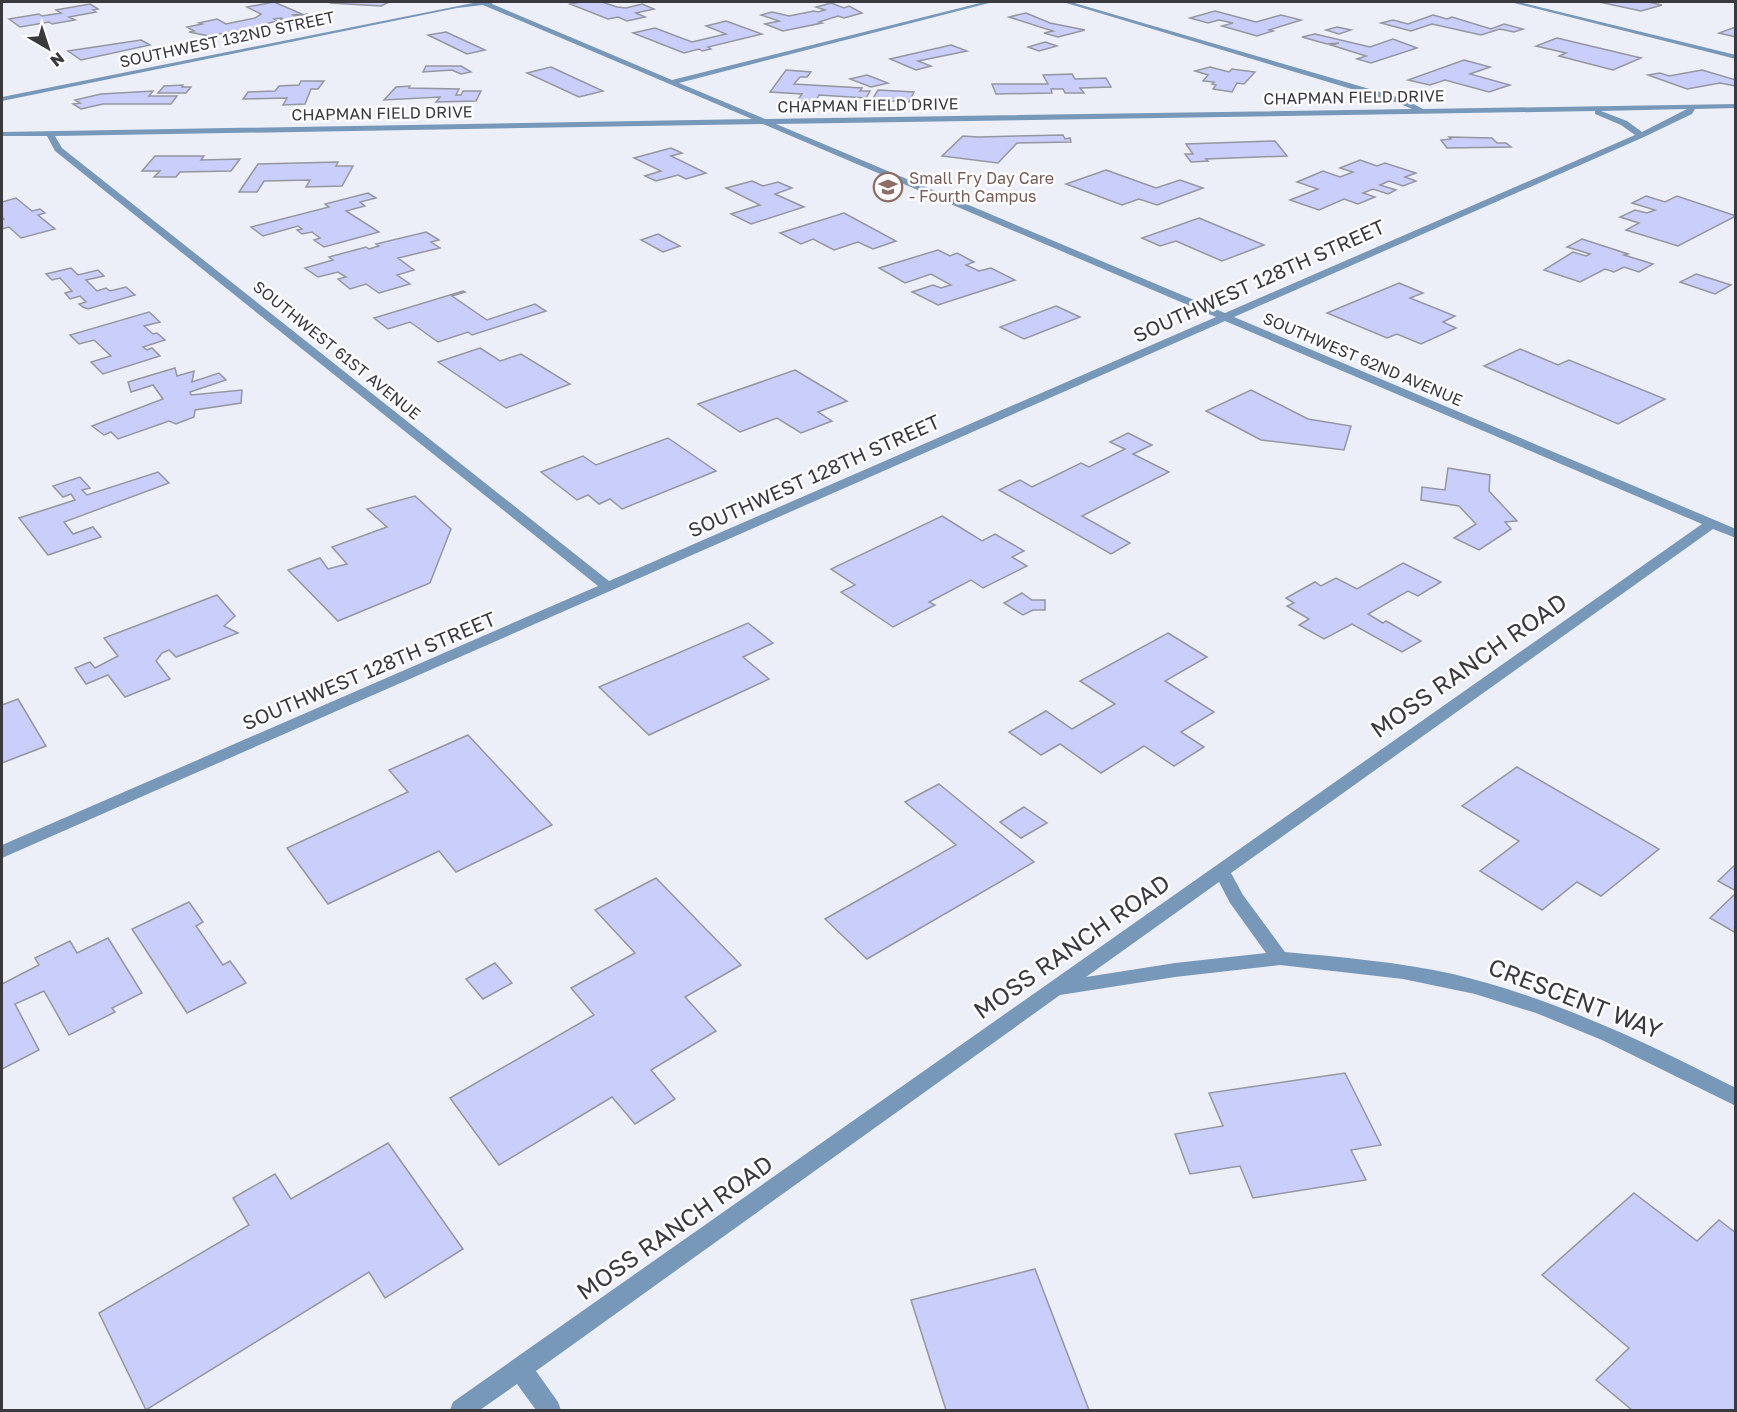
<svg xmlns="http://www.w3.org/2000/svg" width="1737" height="1412" font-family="'Golos Text',sans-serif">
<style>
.building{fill:#c9cefb;stroke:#95969e;stroke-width:1.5}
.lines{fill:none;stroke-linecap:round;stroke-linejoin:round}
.minor{fill:#7898ba;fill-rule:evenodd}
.labels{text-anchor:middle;stroke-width:5;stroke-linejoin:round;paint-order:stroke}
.far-street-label{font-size:16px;fill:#3a3a3e;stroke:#fcfcfe}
.far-education-label{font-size:16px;fill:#785e54;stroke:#fcfcfe;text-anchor:start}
.street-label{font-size:20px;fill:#3a3a3e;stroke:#fcfcfe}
.near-street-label{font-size:24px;fill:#3a3a3e;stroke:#fcfcfe}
</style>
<rect width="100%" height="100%" fill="#edeff8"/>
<!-- building -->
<g class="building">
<polygon points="274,2 302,14 293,15 295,16 307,14 317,18 290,24 280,19 283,19 281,18 274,19 277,21 265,24 268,25 209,36 189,32 194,31 187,27 202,24 199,23 217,19 226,24 255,18 261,14 247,7"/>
<polygon points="333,2 389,2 381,6 330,3"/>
<polygon points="581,2 602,2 617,7 626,8 642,4 654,9 636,13 645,17 627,21 618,17 608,19 570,4"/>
<polygon points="1599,2 1648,2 1662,5 1641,11"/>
<polygon points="831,3 844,8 849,6 862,13 844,18 838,16 819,22 822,23 783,31 765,24 779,21 761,15 772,12 789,16 814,11 818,12 825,10 816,7"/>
<polygon points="90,4 98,9 93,10 96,12 69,17 75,20 52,24 49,22 20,27 9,19 39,14 42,16 61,13 56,10"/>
<polygon points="1215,11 1256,22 1281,15 1301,20 1269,30 1273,31 1257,36 1222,26 1233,23 1219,20 1208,23 1190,18"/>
<polygon points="1026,13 1050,23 1085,30 1058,37 1044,33 1053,31 1009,17"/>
<polygon points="1433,15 1447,19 1452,17 1491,29 1504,24 1523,29 1514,32 1500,29 1481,35 1432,24 1411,31 1381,23 1393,20 1408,24"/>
<polygon points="726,21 762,34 708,47 711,49 702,51 699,49 684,53 633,33 655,28 692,42 726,34 706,26"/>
<polygon points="1337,27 1351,30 1339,34 1326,30"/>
<polygon points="1736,27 1736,37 1719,33 1733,28"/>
<polygon points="446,32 485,50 467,54 428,35"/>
<polygon points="1315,34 1370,47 1393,39 1417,48 1371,63 1357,59 1366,56 1331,45 1339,43 1327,44 1302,37"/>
<polygon points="1557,38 1641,58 1613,70 1559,56 1566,53 1536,46"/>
<polygon points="141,40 150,45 81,60 68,51"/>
<polygon points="1045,42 1057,46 1039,51 1028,47"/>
<polygon points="951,45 967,51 918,61 931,66 916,70 890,59"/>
<polygon points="1464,60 1490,67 1470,74 1510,85 1489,92 1445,80 1430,85 1408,80"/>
<polygon points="426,66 461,66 471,72 461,74 452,70 423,72"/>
<polygon points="551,67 603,91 579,97 527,73"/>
<polygon points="1210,67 1229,72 1232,69 1255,72 1244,84 1237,83 1232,92 1213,89 1216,85 1212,84 1214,82 1203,81 1208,75 1195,71"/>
<polygon points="786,70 811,72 807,77 800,77 794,84 862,88 860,91 870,91 866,98 819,95 815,102 797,101 802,94 770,92"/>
<polygon points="1702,70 1736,80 1736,86 1720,83 1687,89 1648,75 1660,73 1669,76"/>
<polygon points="1072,74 1075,79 1106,78 1111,87 1080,88 1084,93 1065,93 1063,89 1051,89 1052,93 996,94 992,84 1048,84 1043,75"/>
<polygon points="867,75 888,83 871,87 850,79"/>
<polygon points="301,81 324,81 318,89 311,89 305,104 283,105 287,98 243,99 248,92 275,91 279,86 299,85"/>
<polygon points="183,85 182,87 191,87 186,93 158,93 164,86"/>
<polygon points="410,86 409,88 459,89 456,95 461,95 463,91 481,91 476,101 436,102 440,97 384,100 396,87"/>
<polygon points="878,90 914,92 909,102 872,100"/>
<polygon points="153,91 149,96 177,96 171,104 103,104 81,109 73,104 80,103 75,100 101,94"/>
<polygon points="1063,135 1065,139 1070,138 1071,142 1017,143 998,163 942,156 963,136 978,137"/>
<polygon points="1449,137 1492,138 1497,143 1506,143 1511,147 1447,148 1441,140 1451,139"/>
<polygon points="1275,141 1287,156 1206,159 1208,161 1191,162 1185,154 1193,154 1186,144"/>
<polygon points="671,148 682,153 671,156 706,173 686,179 678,175 656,181 645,176 661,171 634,158"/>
<polygon points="155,156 204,156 201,160 240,159 231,171 180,172 176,177 154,177 160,171 142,171"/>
<polygon points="1360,160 1377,166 1385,163 1416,173 1405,177 1416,181 1403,186 1389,181 1380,185 1396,190 1388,194 1373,189 1363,193 1375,197 1358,204 1344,199 1319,210 1290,200 1318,189 1297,182 1323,171 1340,177 1353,172 1340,168"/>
<polygon points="338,162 336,166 353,166 342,186 306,187 310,180 264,181 257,192 239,192 258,164"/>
<polygon points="1106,170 1156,188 1180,180 1203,188 1157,205 1139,199 1122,205 1066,184"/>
<polygon points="752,181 763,186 778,182 792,188 775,194 804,207 751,224 731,214 760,205 726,188"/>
<polygon points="368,193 376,198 360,202 365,206 346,211 379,232 324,247 314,240 320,238 312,232 302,234 297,230 302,229 298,226 263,236 251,227 329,207 325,204"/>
<polygon points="1646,196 1665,202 1677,196 1736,216 1678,246 1626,230 1639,223 1620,217 1635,210 1647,213 1655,210 1632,203"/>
<polygon points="16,198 32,211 40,209 45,213 38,215 55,229 21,238 9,227 2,229 2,220 4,219 2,217 2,202"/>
<polygon points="844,213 896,241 873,249 858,242 834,250 813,239 801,244 780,233"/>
<polygon points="1199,218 1264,245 1222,261 1176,241 1160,246 1142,238"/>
<polygon points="426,232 439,240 431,242 440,248 398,258 414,270 397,275 410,284 379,293 366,284 350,289 338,279 346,277 338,272 318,277 305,268 333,260 329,257 366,247 369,249 379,246 376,244"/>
<polygon points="658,234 680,246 663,252 641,240"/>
<polygon points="1582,239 1628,254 1624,255 1653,264 1639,272 1624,267 1614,272 1605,269 1580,282 1544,270 1573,252 1586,256 1590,254 1567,247"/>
<polygon points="938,250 950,256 957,253 974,262 966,265 979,271 991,268 1015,280 938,305 912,292 933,285 941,288 951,285 931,274 905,283 879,268"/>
<polygon points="71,268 78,275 98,270 104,276 86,280 97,291 106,288 110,291 126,287 135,295 88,309 83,307 79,304 86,302 80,296 70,299 65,293 72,291 60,278 52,280 46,274"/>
<polygon points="1696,274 1731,285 1715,294 1680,282"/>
<polygon points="1399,283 1423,293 1410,298 1455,316 1443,322 1456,328 1421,344 1397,334 1387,338 1327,313"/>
<polygon points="463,291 465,292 452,296 487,320 535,304 546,311 472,335 468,332 438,342 410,322 388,329 374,318"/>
<polygon points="1056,306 1080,317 1024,339 1000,327"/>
<polygon points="149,312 160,322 144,326 153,334 157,333 165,340 143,347 147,350 152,348 160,356 103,374 91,362 111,356 94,340 79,344 70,335"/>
<polygon points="480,348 500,361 521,354 570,384 506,408 438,362"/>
<polygon points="1520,349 1558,365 1569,360 1665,399 1618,424 1484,366"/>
<polygon points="175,368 177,376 194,371 192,382 219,373 226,380 190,392 191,395 242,390 241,403 195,410 194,417 176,424 169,421 118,439 111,432 104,435 92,426 163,399 153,385 131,392 128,382"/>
<polygon points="795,370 847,401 818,412 832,421 801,433 777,418 740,432 698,404"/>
<polygon points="1251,390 1308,419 1351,426 1344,450 1261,440 1206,411"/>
<polygon points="1128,433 1152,445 1133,454 1169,472 1082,516 1130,543 1111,554 999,490 1020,480 1032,487 1081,463 1089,467 1125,449 1110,442"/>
<polygon points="668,438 716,471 622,509 610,499 599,504 588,495 577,500 541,472 583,456 596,465"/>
<polygon points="1448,468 1490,475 1489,491 1517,521 1505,522 1511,529 1479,550 1454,538 1476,524 1459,506 1421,500 1422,487 1445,490"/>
<polygon points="158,472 169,483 64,522 73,534 93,527 101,537 48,555 19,518 75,500 71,494 63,497 53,486 80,477 90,488 82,490 87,495"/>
<polygon points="415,496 451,529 430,583 338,621 288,570 320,558 328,569 347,564 332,547 387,527 367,509"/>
<polygon points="942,516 982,541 995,534 1024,551 1012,557 1027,566 983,588 971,580 929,602 935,605 893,627 841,592 855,585 831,569"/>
<polygon points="1403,563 1441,582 1418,596 1408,591 1368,614 1383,623 1386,621 1421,641 1402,652 1352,624 1324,639 1299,625 1309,619 1287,606 1294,603 1286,598 1315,582 1321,586 1336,578 1357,589"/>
<polygon points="1022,593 1032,600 1045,600 1045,610 1033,610 1023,615 1004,603"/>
<polygon points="217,595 235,616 224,626 238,633 176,657 169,650 162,653 156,661 170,679 125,697 108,675 86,684 75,668 90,662 95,668 118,656 104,638"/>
<polygon points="748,623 773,643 743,657 769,679 649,735 599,687"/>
<polygon points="1168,633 1207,657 1165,681 1214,712 1181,732 1204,747 1174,766 1144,746 1101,773 1060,744 1041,755 1009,732 1046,711 1072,729 1115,704 1080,681"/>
<polygon points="18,699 46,746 2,763 2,705"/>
<polygon points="468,735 552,825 456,872 439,851 328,904 287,848 408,792 389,770"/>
<polygon points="1517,767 1659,849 1601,896 1577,882 1542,910 1480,871 1519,841 1462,806"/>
<polygon points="939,784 1034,862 867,959 825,919 956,845 905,802"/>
<polygon points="1024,807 1047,823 1021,838 1000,822"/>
<polygon points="1736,864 1736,891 1718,881"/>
<polygon points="656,878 741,965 685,997 716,1031 651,1070 675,1099 635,1124 612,1097 499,1165 450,1098 594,1015 571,988 635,953 595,910"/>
<polygon points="1736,893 1736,933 1710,918"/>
<polygon points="189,902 203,922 196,926 223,965 230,961 246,983 187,1013 132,929"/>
<polygon points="108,938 142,993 112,1008 115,1012 69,1035 44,991 15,1004 39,1050 2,1069 2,984 39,965 35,958 70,941 77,953"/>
<polygon points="495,963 512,983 483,999 466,979"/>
<polygon points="1345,1073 1381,1145 1351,1150 1366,1180 1253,1198 1240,1166 1190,1174 1175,1134 1223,1126 1209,1093"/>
<polygon points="388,1143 463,1249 385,1298 369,1272 146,1410 99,1313 249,1225 233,1198 275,1174 291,1199"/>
<polygon points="1634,1193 1697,1241 1719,1220 1736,1233 1736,1410 1632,1410 1596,1380 1629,1348 1542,1275"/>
<polygon points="1035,1269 1089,1410 946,1410 911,1300"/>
</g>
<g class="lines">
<!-- minor -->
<g class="minor">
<path d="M478,2H493L492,4L672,80L984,2H993L679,83L765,119L1412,109L1398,103L1063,2H1071L1404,99L1423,109L1736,104V108L1695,109L1692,114L1644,137L1234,317L1736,529V538L1713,529L1231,873L1243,895L1285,952C1341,957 1398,962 1453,974C1553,998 1645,1042 1736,1088V1106L1602,1040L1536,1013L1475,994L1403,979L1280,965L1175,977L1060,995L536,1371L558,1402L561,1410H536L517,1384L480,1410H450L453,1402L1702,524L1225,321L2,858V845L598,586L55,151L47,136H2V132L752,119L483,5L457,8L2,101V97ZM1687,109L1642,132L1627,121L1601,111ZM1595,111V114L1621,125L1635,135L1225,313L776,124ZM763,124L1216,317L609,581L62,148L55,136ZM1219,882L1230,903L1266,953L1175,963L1086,977Z"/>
<polygon points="1510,2 1519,2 1736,55 1736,59"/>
</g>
</g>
<!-- icons -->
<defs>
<g id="school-ring" transform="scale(1.5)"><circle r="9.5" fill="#fcfcfe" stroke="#8d6e63" stroke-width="1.5"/><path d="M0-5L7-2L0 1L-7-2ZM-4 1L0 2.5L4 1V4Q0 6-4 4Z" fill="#8d6e63"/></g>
</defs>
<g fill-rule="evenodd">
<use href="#school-ring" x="888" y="187"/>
</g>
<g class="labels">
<!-- far-street labels -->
<g class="far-street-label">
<text transform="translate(227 39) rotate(-12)" y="6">SOUTHWEST 132ND STREET</text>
<text transform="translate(1354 97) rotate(-1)" y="6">CHAPMAN FIELD DRIVE</text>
<text transform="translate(868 105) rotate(-1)" y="6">CHAPMAN FIELD DRIVE</text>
<text transform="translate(382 113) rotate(-1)" y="6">CHAPMAN FIELD DRIVE</text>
<text transform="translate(337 350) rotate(39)" y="6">SOUTHWEST 61ST AVENUE</text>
<text transform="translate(1363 359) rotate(23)" y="6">SOUTHWEST 62ND AVENUE</text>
</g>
<!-- far-education labels -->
<g class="far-education-label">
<text x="909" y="184">Small Fry Day Care<tspan x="909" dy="18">- Fourth Campus</tspan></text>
</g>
<!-- street labels -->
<g class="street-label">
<text transform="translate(1259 281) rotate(-24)" y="7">SOUTHWEST 128TH STREET</text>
<text transform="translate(814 476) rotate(-24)" y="7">SOUTHWEST 128TH STREET</text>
<text transform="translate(369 671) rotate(-23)" y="7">SOUTHWEST 128TH STREET</text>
</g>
<!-- near-street labels -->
<g class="near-street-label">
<text transform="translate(1469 666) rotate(-35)" y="8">MOSS RANCH ROAD</text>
<text transform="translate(1072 947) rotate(-35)" y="8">MOSS RANCH ROAD</text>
<text transform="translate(1575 999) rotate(21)" y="8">CRESCENT WAY</text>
<text transform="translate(675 1228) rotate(-35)" y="8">MOSS RANCH ROAD</text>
</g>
</g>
<!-- border -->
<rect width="1737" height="1412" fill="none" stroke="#3a3a3e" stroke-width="6"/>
<!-- north arrow -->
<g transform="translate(48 48) rotate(141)" stroke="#fcfcfe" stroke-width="4.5" paint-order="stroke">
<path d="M0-4.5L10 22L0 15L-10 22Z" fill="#3a3a3e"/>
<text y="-9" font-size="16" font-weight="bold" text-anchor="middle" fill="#3a3a3e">N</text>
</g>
</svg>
